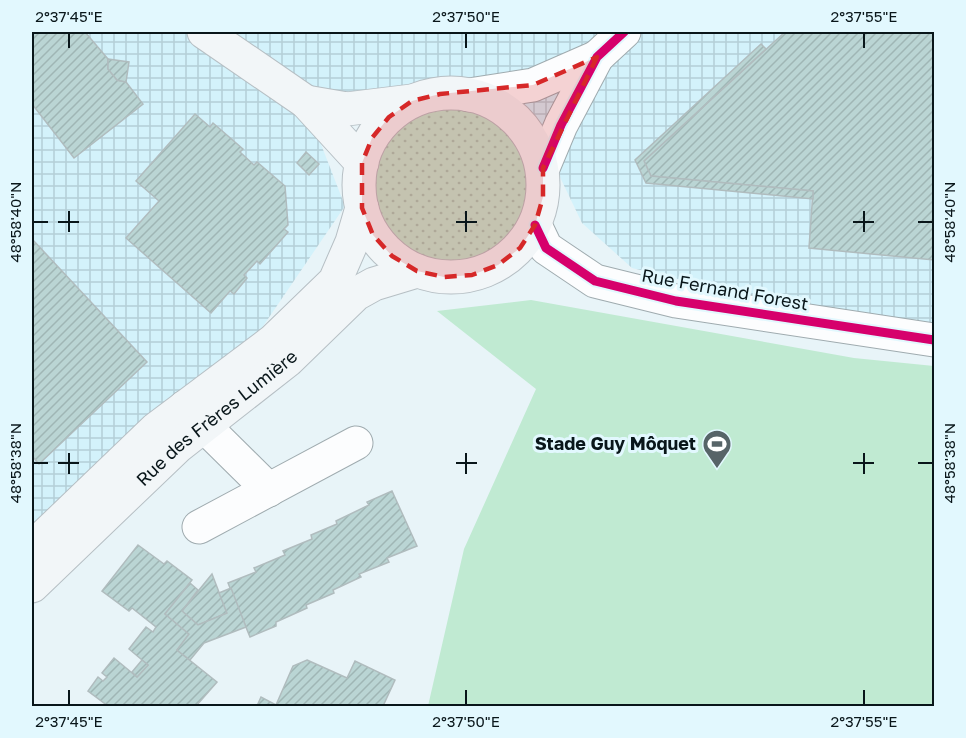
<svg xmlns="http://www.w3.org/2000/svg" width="966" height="738" font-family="'Golos Text',sans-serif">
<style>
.industrial{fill:url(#industrial-grid)}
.grass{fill:url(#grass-dots)}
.park{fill:#c0ead2}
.building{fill:url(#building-hatch);stroke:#b0bcbe;stroke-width:1.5}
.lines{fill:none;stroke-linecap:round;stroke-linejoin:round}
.minor-casing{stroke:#9fabaf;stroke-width:35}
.major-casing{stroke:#b6bfc4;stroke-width:35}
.minor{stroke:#fcfdfe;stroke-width:33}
.major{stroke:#f2f6f8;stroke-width:33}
.cycleway-casing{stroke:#e2f8fe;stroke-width:13}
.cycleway{stroke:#d6006c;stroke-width:9}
.marked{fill:#d62828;fill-opacity:0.2;stroke:#d62828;stroke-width:4.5;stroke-dasharray:12 8;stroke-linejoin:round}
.ticks{fill:none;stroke:#09161a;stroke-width:2}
.labels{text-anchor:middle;stroke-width:6;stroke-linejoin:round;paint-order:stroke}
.street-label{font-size:18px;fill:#09161a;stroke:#e2f8fe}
.poi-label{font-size:18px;font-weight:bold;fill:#09161a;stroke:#e2f8fe;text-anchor:end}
.neatline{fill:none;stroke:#09161a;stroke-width:2}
.ticks-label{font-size:15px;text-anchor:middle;fill:#09161a}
</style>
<defs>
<pattern id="industrial-grid" width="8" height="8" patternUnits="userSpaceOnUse" patternTransform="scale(1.5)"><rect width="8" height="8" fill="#d3f2fb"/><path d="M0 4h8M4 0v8" fill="none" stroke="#b4cfd7"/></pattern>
<pattern id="grass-dots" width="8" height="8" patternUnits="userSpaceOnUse" patternTransform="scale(1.5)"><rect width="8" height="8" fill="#c0ead2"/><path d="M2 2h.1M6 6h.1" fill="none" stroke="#a4c8b4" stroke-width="1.8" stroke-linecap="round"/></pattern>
<pattern id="building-hatch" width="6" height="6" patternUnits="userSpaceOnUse" patternTransform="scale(1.5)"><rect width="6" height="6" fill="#bad5d4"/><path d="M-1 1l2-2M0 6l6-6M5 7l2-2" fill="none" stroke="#9fb6b5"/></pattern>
</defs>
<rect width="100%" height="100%" fill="#e8f4f8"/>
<!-- industrial -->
<polygon class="industrial" points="32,32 934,32 934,326 810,311 632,268 582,223 510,73 338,93 317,134 345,206 255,338 32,531"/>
<!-- grass -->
<circle class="grass" cx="450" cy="185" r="81"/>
<!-- park -->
<polygon class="park" points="531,300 854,358 934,366 934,706 428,706 464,549 536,389 437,311"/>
<!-- building -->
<g class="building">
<polygon points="32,32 85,32 108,59 108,69 117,80 126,82 143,104 74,158 32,104"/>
<polygon points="785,32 934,32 934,260 809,248 813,191 651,176 644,161"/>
<polygon points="761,44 766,49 644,161 651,176 813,191 813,199 646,183 635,160"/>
<polygon points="108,59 129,62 126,82 117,80 108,69"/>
<polygon points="195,114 210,127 213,123 243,149 240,152 254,165 257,162 285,186 288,225 284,229 288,232 260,264 257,261 244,275 247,278 234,294 230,291 211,313 126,238 159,201 136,181"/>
<polygon points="306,152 319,164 309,175 297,163"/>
<polygon points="32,239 147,362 39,464 32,456"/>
<polygon points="392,491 417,546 387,558 389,562 359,574 361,577 333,590 334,593 306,605 307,608 276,622 276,626 250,637 228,583 256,572 254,568 285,555 283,551 312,539 311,535 337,524 336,521 369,505 367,502"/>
<polygon points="138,545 164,564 167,561 192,580 165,614 189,634 177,650 217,682 196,706 108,706 88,691 98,677 103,681 107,677 102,673 114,658 137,677 148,665 129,649 146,627 153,632 156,627 132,608 129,611 102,591"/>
<polygon points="212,574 227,613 198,625 182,611"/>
<polygon points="190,583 198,590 182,611 198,625 227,613 219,593 231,588 246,627 204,643 190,660 177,650 189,634 165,614"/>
<polygon points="142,660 148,665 137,677 132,672"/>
<polygon points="307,660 347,678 355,661 395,680 383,706 257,706 261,697 276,705 293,666"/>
</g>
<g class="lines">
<!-- minor casing -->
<g class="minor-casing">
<g id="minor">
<polyline points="469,95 533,85 597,57"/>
<polyline points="543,168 561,125 597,57 624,32"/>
<polyline points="535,225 546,248 595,281 676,301 934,340"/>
<polyline points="185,407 269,490"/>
<polyline points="199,527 356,443"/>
</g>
</g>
<!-- major casing -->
<g class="major-casing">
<g id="major">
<polyline points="204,32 306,102 362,163"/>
<circle cx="451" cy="185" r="92"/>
<polyline points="306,102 347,109 412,101"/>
<polyline points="32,548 156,429 273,341 335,281 352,242 362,208"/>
<path id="s1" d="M32,586L177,447L288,360L356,294L374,284L417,271"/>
</g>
</g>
<!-- minor -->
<use href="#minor" class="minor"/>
<!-- major -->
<use href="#major" class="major"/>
<!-- cycleway casing -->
<g class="cycleway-casing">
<g id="cycleway">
<polyline points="543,168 561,125 597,57 624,32"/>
<polyline points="535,225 546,248 595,281 676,301 934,340"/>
</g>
</g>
<!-- cycleway -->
<use href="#cycleway" class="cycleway"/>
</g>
<!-- marked area -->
<path class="marked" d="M597,57L543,168V197L535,225L520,248L498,265L472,275L444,277L417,271L392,256L373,235L362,208V163L372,138L389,117L412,101L440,94L533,85Z"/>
<!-- ticks -->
<path class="ticks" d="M69,33V48M466,33V48M864,33V48M69,211V232M466,211V232M864,211V232M33,222H48M58,222H79M456,222H477M853,222H874M918,222H933M69,453V474M466,453V474M864,453V474M33,463H48M58,463H79M456,463H477M853,463H874M918,463H933M69,690V705M466,690V705M864,690V705"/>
<!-- icons -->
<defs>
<g id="stadium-pin" transform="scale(1.5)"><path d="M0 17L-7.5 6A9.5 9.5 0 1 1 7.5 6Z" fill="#576468" stroke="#e2f8fe"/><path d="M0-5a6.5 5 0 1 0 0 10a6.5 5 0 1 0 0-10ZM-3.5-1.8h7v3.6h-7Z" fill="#fff"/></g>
</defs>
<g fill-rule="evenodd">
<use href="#stadium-pin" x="717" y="444"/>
</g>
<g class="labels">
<!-- street labels -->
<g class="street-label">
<text transform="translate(725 290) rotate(10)" y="6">Rue Fernand Forest</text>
<text dy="6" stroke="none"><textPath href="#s1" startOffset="250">Rue des Frères Lumière</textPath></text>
</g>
<!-- poi labels -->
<g class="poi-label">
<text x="696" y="450">Stade Guy Môquet</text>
</g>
</g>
<!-- border -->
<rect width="966" height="738" fill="none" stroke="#e2f8fe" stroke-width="66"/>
<rect x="33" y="33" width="900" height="672" class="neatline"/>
<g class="ticks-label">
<text x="69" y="22">2°37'45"E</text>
<text x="466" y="22">2°37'50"E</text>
<text x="864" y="22">2°37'55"E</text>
<text transform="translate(16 222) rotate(-90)" y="5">48°58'40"N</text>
<text transform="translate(950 222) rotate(-90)" y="5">48°58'40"N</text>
<text transform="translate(16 463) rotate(-90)" y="5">48°58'38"N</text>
<text transform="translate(950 463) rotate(-90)" y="5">48°58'38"N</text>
<text x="69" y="727">2°37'45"E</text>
<text x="466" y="727">2°37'50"E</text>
<text x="864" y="727">2°37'55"E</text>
</g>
</svg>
